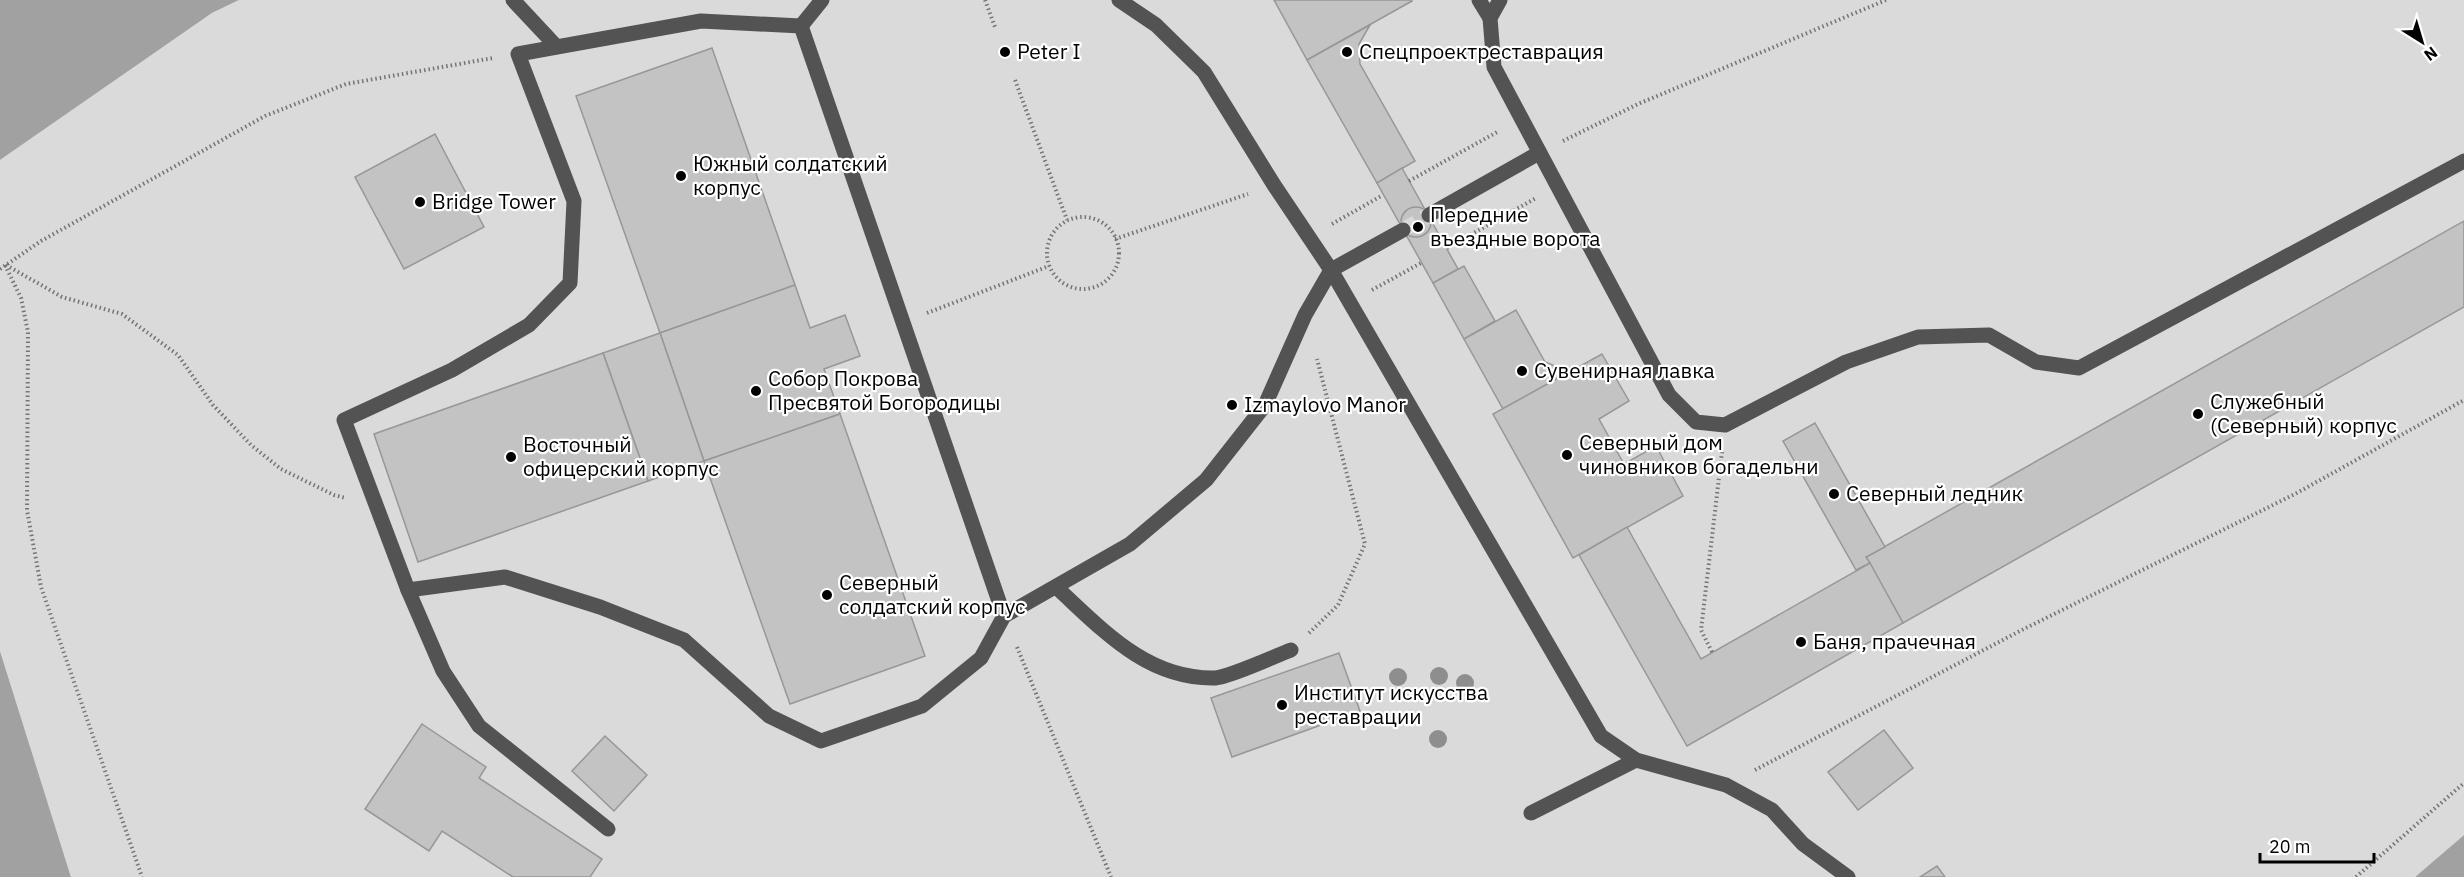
<svg xmlns="http://www.w3.org/2000/svg" width="2464" height="877" font-family="'IBM Plex Sans',sans-serif">
<style>
.park{fill:#dadada}
.water{fill:#a1a1a1}
.building{fill:#c3c3c3;stroke:#979797;stroke-width:1.5}
.lines{fill:none;stroke-linecap:round;stroke-linejoin:round}
.minor-tunnel{stroke:#d9d9d9;stroke-width:15;stroke-dasharray:15 8;stroke-linecap:butt}
.path{stroke:#757575;stroke-width:4;stroke-dasharray:1.5 3;stroke-linecap:butt}
.minor{stroke:#535353;stroke-width:15}
.tree{fill:#8e8e8e}
.poi-dot{fill:#000;stroke:#fff;stroke-width:2}
.labels{text-anchor:middle;stroke-width:4.5;stroke-linejoin:round;paint-order:stroke}
.poi-label{font-size:21px;fill:#000;stroke:#fff;text-anchor:start}
</style>
<rect width="100%" height="100%" fill="#fff"/>
<!-- park -->
<polygon class="park" points="239,0 2464,0 2464,835 2415,877 71,877 0,651 0,160 212,13"/>
<!-- water -->
<g class="water">
<polygon points="0,0 239,0 212,13 0,160"/>
<polygon points="0,651 71,877 0,877"/>
<polygon points="2464,835 2464,877 2415,877"/>
</g>
<!-- building -->
<g class="building">
<polygon points="1274,0 1411,0 1412,1 1307,60"/>
<polygon points="1370,25 1359,44 1360,64 1415,161 1377,183 1307,60"/>
<polygon points="712,48 795,285 660,333 576,96"/>
<polygon points="435,134 484,227 404,269 355,177"/>
<polygon points="1402,168 1458,269 1433,283 1377,183"/>
<circle cx="1416" cy="222" r="15"/>
<polygon points="2464,221 2464,307 1903,623 1866,557"/>
<polygon points="1464,266 1495,321 1464,339 1433,283"/>
<polygon points="795,285 810,328 845,315 860,356 824,369 840,414 704,461 660,333"/>
<polygon points="1516,310 1545,362 1560,368 1578,367 1503,409 1464,339"/>
<polygon points="660,333 704,461 648,481 603,353"/>
<polygon points="603,353 648,481 418,562 374,434"/>
<polygon points="1602,354 1629,401 1599,419 1624,464 1656,446 1683,496 1573,558 1493,414"/>
<polygon points="840,414 925,656 790,704 704,461"/>
<polygon points="1815,423 1885,547 1866,557 1870,563 1856,570 1783,441"/>
<polygon points="1627,527 1701,659 1870,563 1903,623 1687,746 1579,555"/>
<polygon points="1339,653 1360,711 1232,757 1211,698"/>
<polygon points="422,724 486,767 479,778 602,859 590,877 513,877 442,831 429,851 365,809"/>
<polygon points="1884,730 1913,768 1858,810 1828,772"/>
<polygon points="605,736 647,775 614,811 572,771"/>
<polygon points="1937,866 1945,877 1920,877"/>
</g>
<g class="lines">
<!-- minor-tunnel -->
<polyline class="minor-tunnel" points="1403,230 1429,215"/>
<!-- path -->
<g class="path">
<polyline points="985,0 995,27"/>
<polyline points="1015,80 1067,220"/>
<polyline points="1563,141 1638,104 1886,0"/>
<polyline points="1409,181 1499,131"/>
<circle cx="1083" cy="253" r="36"/>
<polyline points="1332,224 1383,195"/>
<polyline points="1115,239 1248,194"/>
<polyline points="1447,248 1536,198"/>
<polyline points="5,265 21,298 28,332 27,510 41,587 142,877"/>
<polyline points="6,265 62,297 122,314 178,355 213,405 251,445 281,469 334,495 346,498"/>
<polyline points="0,269 41,241 265,116 346,84 493,58"/>
<polyline points="1372,290 1421,263"/>
<polyline points="927,313 1049,266"/>
<polyline points="1309,633 1338,605 1365,544 1317,359"/>
<polyline points="1017,647 1111,877"/>
<polyline points="1712,652 1701,630 1722,452"/>
<polyline points="1755,770 2018,632 2295,494 2464,400"/>
<polyline points="2356,877 2464,783"/>
</g>
<!-- minor -->
<g class="minor">
<polyline points="513,0 556,46"/>
<polyline points="1119,0 1156,25 1204,72 1274,185 1331,270 1601,736 1636,760 1726,785 1772,810 1803,844 1848,877"/>
<polyline points="1479,0 1490,18"/>
<polyline points="1500,0 1490,18 1494,67 1669,395 1696,422 1725,425 1846,362 1918,337 1989,335 2036,362 2079,368 2464,161"/>
<polyline points="801,26 701,21 518,54 574,201 570,283 529,325 452,370 344,420 408,590 505,577 600,607 684,640 769,716 821,741 922,706 981,658 1004,616 1130,544 1206,480 1265,405 1305,315 1331,270 1403,230"/>
<polyline points="801,26 1004,616"/>
<polyline points="801,26 822,0"/>
<polyline points="1429,215 1539,153"/>
<path d="M1056,587C1102,629 1146,679 1214,678C1227,678 1275,656 1291,650"/>
<polyline points="408,590 443,671 479,726 608,829"/>
<polyline points="1531,813 1636,760"/>
</g>
</g>
<!-- trees -->
<g class="tree">
<circle cx="1439" cy="676" r="9"/>
<circle cx="1398" cy="677" r="9"/>
<circle cx="1465" cy="683" r="9"/>
<circle cx="1438" cy="739" r="9"/>
</g>
<!-- markers -->
<g class="poi-dot">
<circle cx="1005" cy="52" r="6"/>
<circle cx="1347" cy="52" r="6"/>
<circle cx="681" cy="176" r="6"/>
<circle cx="420" cy="202" r="6"/>
<circle cx="1418" cy="227" r="6"/>
<circle cx="1522" cy="371" r="6"/>
<circle cx="756" cy="391" r="6"/>
<circle cx="1232" cy="405" r="6"/>
<circle cx="2198" cy="414" r="6"/>
<circle cx="1567" cy="455" r="6"/>
<circle cx="511" cy="457" r="6"/>
<circle cx="1834" cy="494" r="6"/>
<circle cx="827" cy="595" r="6"/>
<circle cx="1801" cy="642" r="6"/>
<circle cx="1282" cy="705" r="6"/>
</g>
<g class="labels">
<!-- poi labels -->
<g class="poi-label">
<text x="1017" y="59">Peter I</text>
<text x="1359" y="59">Спецпроектреставрация</text>
<text x="693" y="171">Южный солдатский<tspan x="693" dy="24">корпус</tspan></text>
<text x="432" y="209">Bridge Tower</text>
<text x="1430" y="222">Передние<tspan x="1430" dy="24">въездные ворота</tspan></text>
<text x="1534" y="378">Сувенирная лавка</text>
<text x="768" y="386">Собор Покрова<tspan x="768" dy="24">Пресвятой Богородицы</tspan></text>
<text x="2210" y="409">Служебный<tspan x="2210" dy="24">(Северный) корпус</tspan></text>
<text x="1244" y="412">Izmaylovo Manor</text>
<text x="1579" y="450">Северный дом<tspan x="1579" dy="24">чиновников богадельни</tspan></text>
<text x="523" y="452">Восточный<tspan x="523" dy="24">офицерский корпус</tspan></text>
<text x="1846" y="501">Северный ледник</text>
<text x="839" y="590">Северный<tspan x="839" dy="24">солдатский корпус</tspan></text>
<text x="1813" y="649">Баня, прачечная</text>
<text x="1294" y="700">Институт искусства<tspan x="1294" dy="24">реставрации</tspan></text>
</g>
</g>
<!-- north arrow -->
<g transform="translate(2422 42) rotate(143)" stroke="#ffffff" stroke-width="4.5" paint-order="stroke">
<path d="M0-4.5L10 22L0 15L-10 22Z" fill="#000000"/>
<text y="-9" font-size="16" font-weight="bold" text-anchor="middle" fill="#000000">N</text>
</g>
<!-- scale -->
<path d="M2260 853v9h114v-9" fill="none" stroke="#000000" stroke-width="3"/>
<text x="2269" y="853" font-size="18" fill="#000000" stroke="#ffffff" stroke-width="4.5" paint-order="stroke">20 m</text>
</svg>
